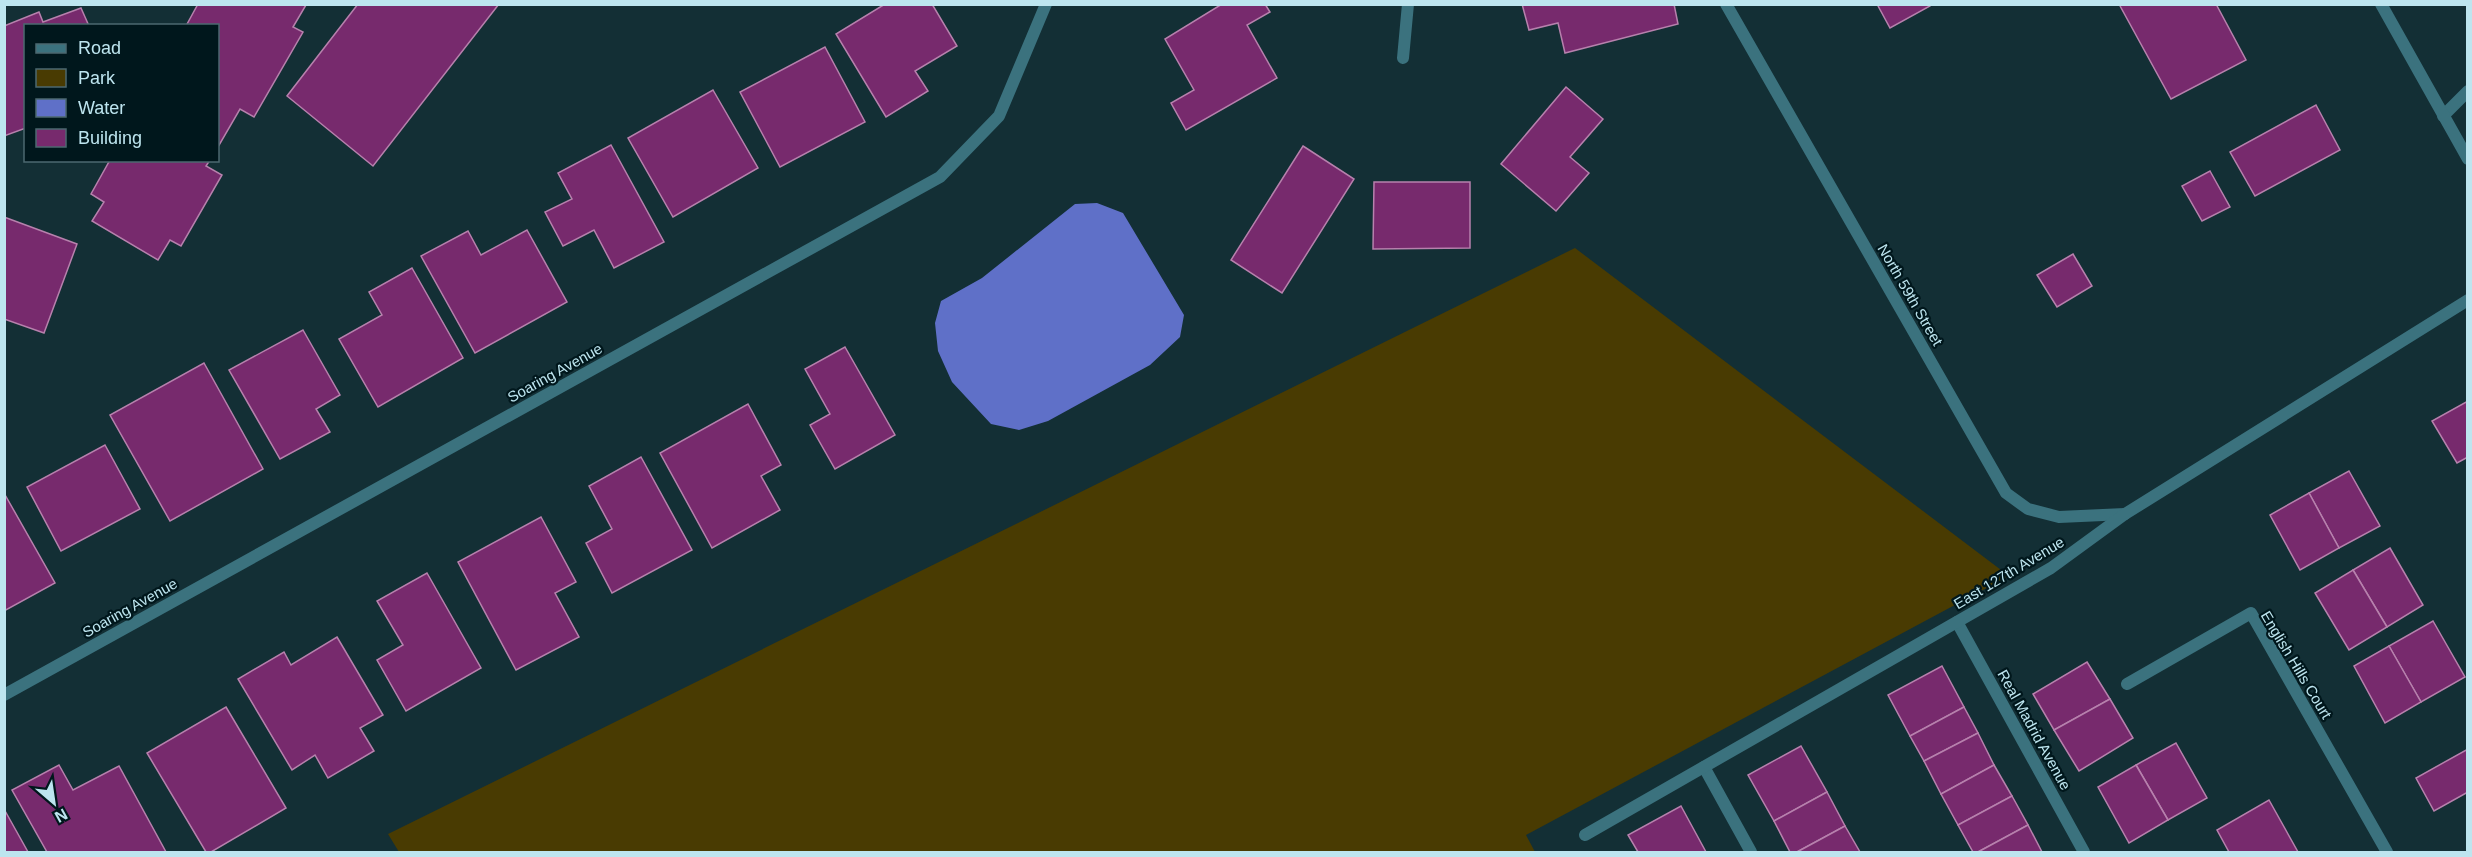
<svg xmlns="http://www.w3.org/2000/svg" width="2472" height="857" font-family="Helvetica,sans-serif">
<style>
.green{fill:#493b02}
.water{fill:#5f70c8}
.building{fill:#772a6d;stroke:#b781ad;stroke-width:1.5}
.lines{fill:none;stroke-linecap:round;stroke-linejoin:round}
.service{stroke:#3b727e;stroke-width:12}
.minor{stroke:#3b727e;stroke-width:12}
.labels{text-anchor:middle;stroke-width:4.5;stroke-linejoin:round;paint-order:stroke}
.street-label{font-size:15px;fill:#bde5ef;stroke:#00171c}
</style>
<rect width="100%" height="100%" fill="#132f35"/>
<!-- green -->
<polygon class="green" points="1575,248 2009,576 1526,835 1535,852 399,852 388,834"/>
<!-- water -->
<polygon class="water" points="1097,203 1123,213 1184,315 1180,337 1150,365 1048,421 1019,430 991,424 952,382 938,351 935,323 941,301 982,278 1075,204"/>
<!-- building -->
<g class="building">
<polygon points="198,4 306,5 293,27 303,32 254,117 240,109 218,147 218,26 186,26"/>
<polygon points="358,4 499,4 373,166 287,96"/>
<polygon points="885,4 932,4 957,46 915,71 928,91 886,117 836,34"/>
<polygon points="1222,4 1265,4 1270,12 1247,25 1277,78 1186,130 1171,103 1194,90 1165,39"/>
<polygon points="1522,4 1674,4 1678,24 1565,53 1558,23 1529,30"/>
<polygon points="1877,4 1929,4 1930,6 1890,28"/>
<polygon points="2119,4 2216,4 2246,60 2171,99"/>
<polygon points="81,8 89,26 26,26 26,128 4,136 4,26 39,12 43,22"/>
<polygon points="825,47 865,122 780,167 740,92"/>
<polygon points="1566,87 1603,119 1570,157 1589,173 1556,211 1501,164"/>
<polygon points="713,90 758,168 673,217 628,138"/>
<polygon points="2316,105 2340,150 2255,196 2230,152"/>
<polygon points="611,145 664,242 614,268 594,230 563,246 545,212 572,199 558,173"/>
<polygon points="1303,146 1354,179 1282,293 1231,260"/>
<polygon points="110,160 210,160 206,166 222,175 181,246 170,240 158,260 92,221 104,202 91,194"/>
<polygon points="2210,171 2230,207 2202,221 2182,186"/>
<polygon points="1374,182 1470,182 1470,248 1373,249"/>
<polygon points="4,217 77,244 44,333 4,319"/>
<polygon points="527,230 567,302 475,353 421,256 468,231 481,255"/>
<polygon points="2073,254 2092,286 2057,307 2037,275"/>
<polygon points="412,268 463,358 378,407 339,339 382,315 369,292"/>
<polygon points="303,330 340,395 316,409 330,432 280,459 229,370"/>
<polygon points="845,347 895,435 835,469 810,425 830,414 805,369"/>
<polygon points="204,363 263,469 170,521 110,415"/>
<polygon points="2468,401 2468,457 2457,463 2432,421"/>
<polygon points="748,404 781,465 761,476 780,510 712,548 660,453"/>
<polygon points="105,445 140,509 61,551 27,487"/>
<polygon points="641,457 692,550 612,593 586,543 612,529 589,486"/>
<polygon points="2349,471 2380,526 2339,548 2309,493"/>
<polygon points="4,493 55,583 4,611"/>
<polygon points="2309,493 2339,548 2300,570 2270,515"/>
<polygon points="541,517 576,582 555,593 579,637 516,670 458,562"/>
<polygon points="2390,548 2423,605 2387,627 2353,570"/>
<polygon points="2353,570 2387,627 2349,650 2315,593"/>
<polygon points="427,573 481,668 406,711 377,660 403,645 377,601"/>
<polygon points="2433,621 2465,677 2421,702 2389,646"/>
<polygon points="337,637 383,715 360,728 374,751 328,778 315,755 292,770 238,679 284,652 291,665"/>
<polygon points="2389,646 2421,702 2385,723 2354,666"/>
<polygon points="2087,662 2110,699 2054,730 2033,694"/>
<polygon points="1942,666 1964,707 1910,736 1888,695"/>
<polygon points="2110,699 2133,738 2079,771 2054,730"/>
<polygon points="226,707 286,808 211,852 206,852 147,753"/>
<polygon points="1964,707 1978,733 1924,761 1910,736"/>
<polygon points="1978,733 1994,765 1941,794 1924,761"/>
<polygon points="2176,743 2207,798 2168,820 2136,765"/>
<polygon points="1801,746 1827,792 1774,821 1748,775"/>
<polygon points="2468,749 2468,792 2434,811 2416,778"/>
<polygon points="59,765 73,790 119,766 166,852 47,852 12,790"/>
<polygon points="1994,765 2012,796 1958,825 1941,794"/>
<polygon points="2136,765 2168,820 2129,843 2098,787"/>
<polygon points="1827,792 1845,826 1797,852 1790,852 1774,821"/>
<polygon points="2012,796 2028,825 1978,852 1973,852 1958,825"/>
<polygon points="2269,800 2298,852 2229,852 2217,830"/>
<polygon points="1681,806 1706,852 1638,852 1628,835"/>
<polygon points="4,809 28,852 4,852"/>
<polygon points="2028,825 2042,852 1978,852"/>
<polygon points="1845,826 1860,852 1797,852"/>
</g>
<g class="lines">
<!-- service -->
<polyline class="service" points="2443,116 2468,91"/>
<!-- minor -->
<g class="minor">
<polyline points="1726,4 2006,493 2028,509 2059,517 2125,514"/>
<polyline points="2381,4 2468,159"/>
<polyline points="1403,58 1408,4"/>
<polyline points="1957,622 2084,852"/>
<polyline points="2127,684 2251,613 2387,852"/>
<polyline points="4,695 940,177 999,116 1046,4"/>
<polyline points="1704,767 1751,852"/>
<polyline points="1585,835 2051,568 2125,514 2468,300"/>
</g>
</g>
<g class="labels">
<!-- street labels -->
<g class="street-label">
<text transform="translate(1910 295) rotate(60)" y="5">North 59th Street</text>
<text transform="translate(555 373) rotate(-29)" y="5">Soaring Avenue</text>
<text transform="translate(2009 573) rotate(-31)" y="5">East 127th Avenue</text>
<text transform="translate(130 608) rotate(-29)" y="5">Soaring Avenue</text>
<text transform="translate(2296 665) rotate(59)" y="5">English Hills Court</text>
<text transform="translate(2034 730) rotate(61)" y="5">Real Madrid Avenue</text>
</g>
</g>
<!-- border -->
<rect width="2472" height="857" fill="none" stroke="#bde5ef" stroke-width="12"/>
<!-- legend -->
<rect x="24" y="24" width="195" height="138" fill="#00171c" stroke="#4c6970" stroke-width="1.5"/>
<rect x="36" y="44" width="30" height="9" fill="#3b727e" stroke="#4c6970" stroke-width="1.5"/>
<text x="78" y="54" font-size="18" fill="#bde5ef">Road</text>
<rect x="36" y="69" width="30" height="18" fill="#493b02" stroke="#4c6970" stroke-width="1.5"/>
<text x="78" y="84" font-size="18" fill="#bde5ef">Park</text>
<rect x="36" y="99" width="30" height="18" fill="#5f70c8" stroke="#4c6970" stroke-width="1.5"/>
<text x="78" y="114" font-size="18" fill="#bde5ef">Water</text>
<rect x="36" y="129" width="30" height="18" fill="#772a6d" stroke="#4c6970" stroke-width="1.5"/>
<text x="78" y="144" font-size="18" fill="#bde5ef">Building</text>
<!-- north arrow -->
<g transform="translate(54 803) rotate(151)" stroke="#00171c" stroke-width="4.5" paint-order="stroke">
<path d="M0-4.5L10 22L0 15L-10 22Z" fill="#bde5ef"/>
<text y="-9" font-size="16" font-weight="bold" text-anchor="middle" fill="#bde5ef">N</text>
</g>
</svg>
